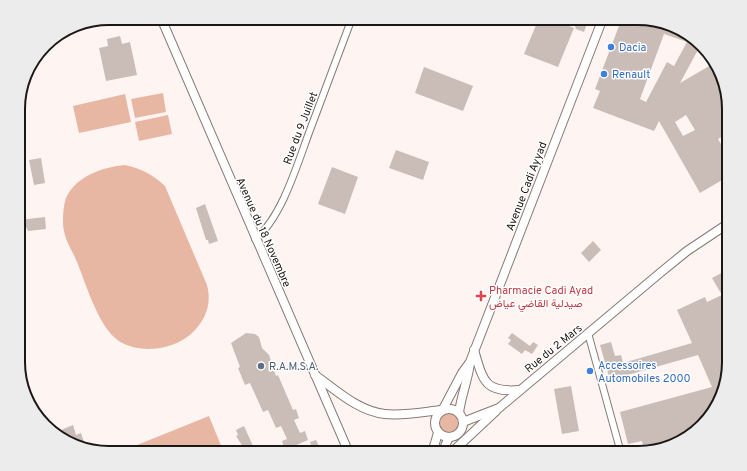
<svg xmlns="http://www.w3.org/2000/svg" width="747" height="471" font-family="Overpass,Vazirmatn,sans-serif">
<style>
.green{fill:#e8b7a4}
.building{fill:#cabcb7;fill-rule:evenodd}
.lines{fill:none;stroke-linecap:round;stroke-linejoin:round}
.street-casing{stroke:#877a75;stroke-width:8}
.secondary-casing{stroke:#877a75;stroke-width:10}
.street{stroke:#fff;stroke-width:6}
.secondary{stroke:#fff;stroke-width:8}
.shop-dot{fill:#3f7fe0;stroke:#fff;stroke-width:1.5}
.health-dot{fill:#e0444e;stroke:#fff;stroke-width:1.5}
.service-dot{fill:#5c6f8a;stroke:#fff;stroke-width:1.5}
.labels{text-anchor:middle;stroke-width:3;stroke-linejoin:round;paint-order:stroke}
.shop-label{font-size:11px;fill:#366cbe;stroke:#fff;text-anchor:start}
.street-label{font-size:11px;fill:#1b1715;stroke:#fff}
.health-label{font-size:11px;fill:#be3a42;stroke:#fff;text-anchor:start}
.service-label{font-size:11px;fill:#4e5e75;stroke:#fff;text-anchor:start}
.rim{fill:none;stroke:#1b1715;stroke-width:2}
</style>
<rect width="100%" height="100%" fill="#fef5f2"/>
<!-- green -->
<g class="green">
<polygon points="163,93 166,112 135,118 131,99"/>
<polygon points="125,94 131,122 79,133 73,106"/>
<polygon points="168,115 172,134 139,141 135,122"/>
<path d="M125,165C142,169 152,174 165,186L207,285C212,304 206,320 191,334C172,351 135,355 115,338C97,322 86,284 77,262C73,252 66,242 64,231C62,223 63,206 66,198C76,176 103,167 125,165Z"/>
<circle cx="448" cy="422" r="12"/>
<polygon points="209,416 224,453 140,453 137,445"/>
</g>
<!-- building -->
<g class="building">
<polygon points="539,18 549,18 574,28 558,67 524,54"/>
<polygon points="572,18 589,18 584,32 576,29"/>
<path d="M622,18H638L690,35L700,46L680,83L716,62L717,63L729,103V133L718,139L729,158V176L700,193L659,121L654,131L593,108L600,91L595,89ZM664,34L687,42L674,66L667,62L646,102L640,99ZM686,115L695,130L683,136L675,122Z"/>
<polygon points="120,36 122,44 130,42 137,75 106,81 99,48 108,46 107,39"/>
<polygon points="424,67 473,86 463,111 415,93"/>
<polygon points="25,149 26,158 19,160 19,150"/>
<polygon points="396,150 429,162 423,180 389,168"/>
<polygon points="41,158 45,183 34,185 29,160"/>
<polygon points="332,167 358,177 345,214 318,204"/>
<polygon points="205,204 218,241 209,244 208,240 206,240 196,208"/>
<polygon points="45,217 46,229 28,231 26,227 19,228 19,220"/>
<polygon points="593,241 601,250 589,262 581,253"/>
<polygon points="729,269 729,368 714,412 683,441 644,453 642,441 628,444 620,412 712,387 698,355 610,380 600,345 611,342 615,356 621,355 623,363 692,343 677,310 705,297 707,302 722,295 712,278"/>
<polygon points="246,333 255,334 259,337 262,348 269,355 276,376 278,375 293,410 296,409 299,418 294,420 300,433 305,431 308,440 285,450 282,441 287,439 281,426 276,428 268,410 263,412 250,383 245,385 238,368 240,367 231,343"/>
<polygon points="512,333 530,346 533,342 538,345 532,354 525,350 522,354 508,344 511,340 508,338"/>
<polygon points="571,386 579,431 562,434 554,389"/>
<polygon points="73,425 76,435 81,433 84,442 79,444 65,440 61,430"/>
<polygon points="244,426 253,446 245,450 236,436 238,435 236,430"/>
<polygon points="316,440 320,448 321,453 314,453 310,442"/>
</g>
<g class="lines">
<!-- street casing -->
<g class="street-casing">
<g id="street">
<path d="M255,239C282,218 298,162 310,130C324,93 338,55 352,18"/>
<polyline points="588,333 621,453"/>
</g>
</g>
<!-- secondary casing -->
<g class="secondary-casing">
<g id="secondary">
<polyline points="161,18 349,453"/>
<path d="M474,350C483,380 484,393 519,390"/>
<path d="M315,375C336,390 358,411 385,414C403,416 423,412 441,410"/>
<circle cx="449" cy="423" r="14"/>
<polyline points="443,409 462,373 470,362 603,18"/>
<path d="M459,413C461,396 468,380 470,363"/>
<polyline points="463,422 499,408 660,273 687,251 729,223"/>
<polyline points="432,453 438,433"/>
<polyline points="442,453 449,437"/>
<polyline points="451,453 496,411"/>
</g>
</g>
<!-- street -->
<use href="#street" class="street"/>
<!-- secondary -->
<use href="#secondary" class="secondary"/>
</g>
<!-- markers -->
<g class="shop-dot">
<circle cx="611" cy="47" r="4"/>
<circle cx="604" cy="74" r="4"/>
<circle cx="590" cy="371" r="4"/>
</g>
<path class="health-dot" d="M479 290h4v4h4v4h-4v4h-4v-4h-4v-4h4z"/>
<circle class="service-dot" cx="261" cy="366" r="4"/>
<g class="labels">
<!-- shop labels -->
<g class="shop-label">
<text x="619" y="51">Dacia</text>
<text x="612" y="78">Renault</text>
<text x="598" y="369">Accessoires<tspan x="598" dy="13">Automobiles 2000</tspan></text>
</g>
<!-- street labels -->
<g class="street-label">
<text transform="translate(300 128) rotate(-69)" y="4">Rue du 9 Juillet</text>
<text transform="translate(526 186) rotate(-69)" y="4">Avenue Cadi Ayyad</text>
<text transform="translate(264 232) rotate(66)" y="4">Avenue du 18 Novembre</text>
<text transform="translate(553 348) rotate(-39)" y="4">Rue du 2 Mars</text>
</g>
<!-- health labels -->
<g class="health-label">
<text x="489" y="294">Pharmacie Cadi Ayad<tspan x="489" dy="13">صيدلية القاضي عياض</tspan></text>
</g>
<!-- service labels -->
<g class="service-label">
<text x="269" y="370">R.A.M.S.A.</text>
</g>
</g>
<!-- crop -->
<path d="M0 0H747V471H0ZM109 25H638A84 84 0 0 1 722 109V362A84 84 0 0 1 638 446H109A84 84 0 0 1 25 362V109A84 84 0 0 1 109 25Z" fill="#edecec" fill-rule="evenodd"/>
<path class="rim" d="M109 25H638A84 84 0 0 1 722 109V362A84 84 0 0 1 638 446H109A84 84 0 0 1 25 362V109A84 84 0 0 1 109 25Z"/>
</svg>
